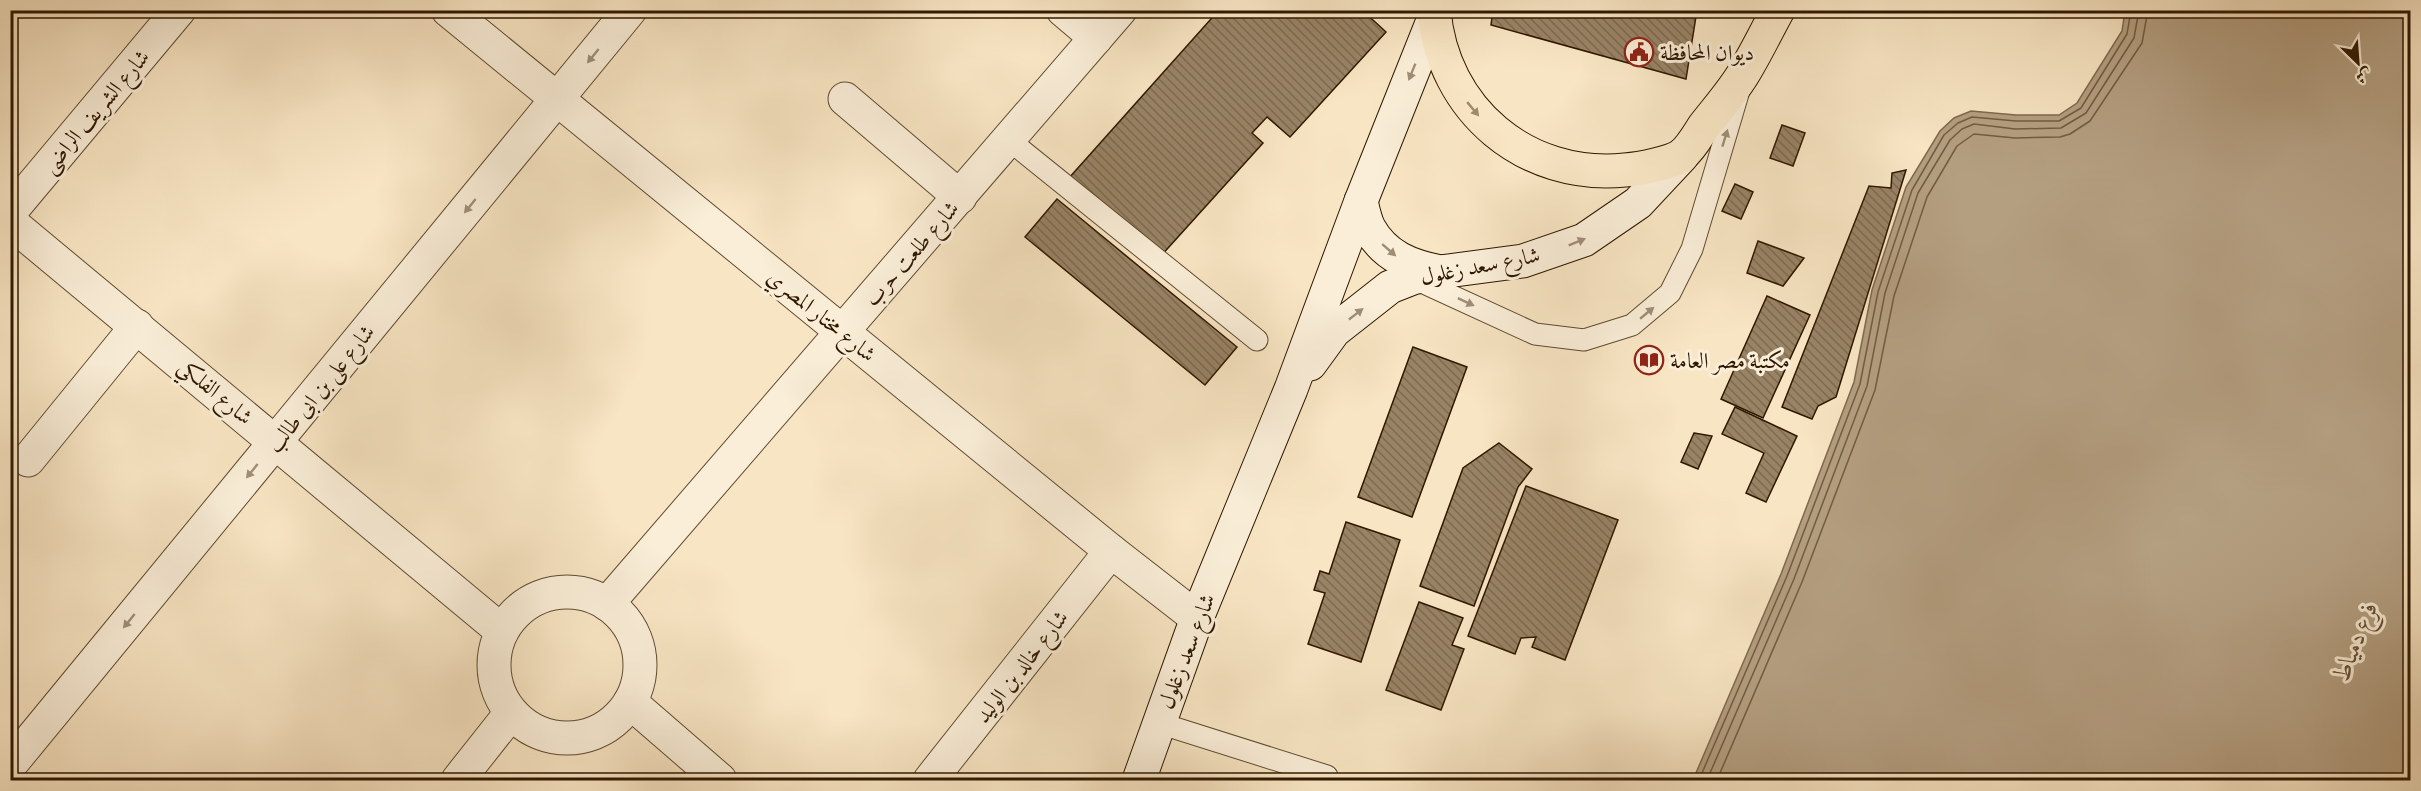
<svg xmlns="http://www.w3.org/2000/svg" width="2421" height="791" font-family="Vollkorn,Amiri,serif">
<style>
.water{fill:#b49f81;stroke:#7f694d;stroke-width:1.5}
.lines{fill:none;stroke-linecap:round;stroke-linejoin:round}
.shore{stroke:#725c40;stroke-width:1.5}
.building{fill:url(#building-back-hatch);stroke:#2f1800;stroke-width:1.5}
.lane-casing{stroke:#614b31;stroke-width:23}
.street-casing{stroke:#614b31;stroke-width:35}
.secondary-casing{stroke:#2f1800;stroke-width:35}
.primary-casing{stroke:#2f1800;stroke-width:35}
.lane{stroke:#faeed8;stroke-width:21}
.street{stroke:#faeed8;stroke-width:33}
.secondary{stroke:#faeed8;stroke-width:33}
.primary{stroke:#f8e5c3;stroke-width:33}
.oneway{fill:#9f8e77}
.oneway2{fill:#9e896b}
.labels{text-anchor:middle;stroke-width:6;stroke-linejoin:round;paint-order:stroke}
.poi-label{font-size:22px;fill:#2f1800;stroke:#faeed8;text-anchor:start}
.street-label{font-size:22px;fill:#2f1800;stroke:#faeed8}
.water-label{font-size:24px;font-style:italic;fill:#644e34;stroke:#faeed8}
</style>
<defs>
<pattern id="building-back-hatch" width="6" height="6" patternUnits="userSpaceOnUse" patternTransform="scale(1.5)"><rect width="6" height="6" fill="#988365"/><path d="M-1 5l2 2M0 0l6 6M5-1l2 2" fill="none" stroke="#7c6a51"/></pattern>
</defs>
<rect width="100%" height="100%" fill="#f8e5c3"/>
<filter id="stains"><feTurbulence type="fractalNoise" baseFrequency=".00333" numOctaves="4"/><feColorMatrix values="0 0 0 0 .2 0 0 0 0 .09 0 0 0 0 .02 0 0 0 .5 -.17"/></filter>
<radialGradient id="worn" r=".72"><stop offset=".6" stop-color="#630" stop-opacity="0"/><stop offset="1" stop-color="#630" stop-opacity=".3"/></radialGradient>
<!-- water -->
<polygon class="water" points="2125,11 2410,11 2410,780 1693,780 1781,574 1854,382 1872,290 1906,187 1940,131 1954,118 1971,111 2016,115 2059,115 2077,103 2122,31"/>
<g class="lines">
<!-- shore -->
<g class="shore">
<polyline points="1699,780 1787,576 1860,384 1878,292 1912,190 1944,135 1958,123 1972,117 2016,121 2059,121 2081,108 2127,34 2131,10"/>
<polyline points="1707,780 1794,579 1867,386 1885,293 1918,193 1950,140 1962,129 1974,124 2015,129 2061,128 2086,113 2134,38 2139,10"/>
<polyline points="1717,780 1802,582 1875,390 1894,296 1927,197 1957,146 1974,134 2015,138 2060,137 2070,134 2090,121 2142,43 2148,10"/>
</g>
</g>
<!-- building -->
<g class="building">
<polygon points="1219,10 1362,10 1386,32 1290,137 1267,117 1252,133 1263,143 1159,258 1069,178"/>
<polygon points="1493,10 1697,10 1686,79 1491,25"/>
<polygon points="1782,125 1805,133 1793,166 1770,158"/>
<polygon points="1906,170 1836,397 1818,406 1812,419 1782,407 1869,186 1891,188 1892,173"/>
<polygon points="1735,184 1753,192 1741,219 1722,211"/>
<polygon points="1057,199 1237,347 1205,385 1025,237"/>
<polygon points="1758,241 1804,258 1783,286 1747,273"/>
<polygon points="1767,296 1810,315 1763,418 1721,399"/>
<polygon points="1413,347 1467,367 1412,517 1358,497"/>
<polygon points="1735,407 1797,436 1766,502 1746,493 1764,453 1722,434"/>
<polygon points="1694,433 1712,436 1698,469 1681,462"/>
<polygon points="1499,443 1532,469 1518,487 1474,606 1420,586 1463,468"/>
<polygon points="1526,486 1618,520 1565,660 1532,647 1536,637 1521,638 1515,654 1468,636"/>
<polygon points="1346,522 1400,540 1361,662 1308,644 1325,593 1314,590 1320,571 1329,574"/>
<polygon points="1419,602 1463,618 1452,645 1464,649 1441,710 1386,690"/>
</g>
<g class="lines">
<!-- lane casing -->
<g class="lane-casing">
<g id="lane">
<polyline points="1009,140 1257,340"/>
<polyline points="1413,278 1535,334 1584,340 1632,325 1670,293 1692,249 1738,94"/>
<polyline points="1159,723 1327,776"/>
</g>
</g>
<!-- street casing -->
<g class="street-casing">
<g id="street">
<polyline points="448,10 1111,551 1197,618"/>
<polyline points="1063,10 1096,38"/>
<polyline points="845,99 960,197"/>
<polyline points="10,212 179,10"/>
<polyline points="10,222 502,631"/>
<polyline points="28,460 137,326"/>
<circle cx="567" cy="665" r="73"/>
<polyline points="607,604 1120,10"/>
<polyline points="630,702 720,780"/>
<polyline points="10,765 630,10"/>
<polyline points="458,780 511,713"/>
<polyline points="930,780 1111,551"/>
</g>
</g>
<!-- secondary casing -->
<g class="secondary-casing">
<g id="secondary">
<path d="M1361,201C1363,210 1365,220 1369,228C1385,257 1411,266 1440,272"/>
<polyline points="1310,364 1334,331 1390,287 1413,278 1440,272 1523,261 1584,240 1638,203 1682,156"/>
<polyline points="1139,780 1197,618 1291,389 1361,201 1434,18"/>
</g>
</g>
<!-- primary casing -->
<g class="primary-casing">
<path id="primary" d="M1434,10C1442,110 1526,180 1625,170C1638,169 1672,163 1682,155C1691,148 1698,135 1704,126C1718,108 1734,90 1745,71C1757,51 1767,30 1778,10"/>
</g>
<!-- lane -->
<use href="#lane" class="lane"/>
<!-- street -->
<use href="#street" class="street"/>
<!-- secondary -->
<use href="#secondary" class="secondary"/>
<!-- primary -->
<use href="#primary" class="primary"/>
</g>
<!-- one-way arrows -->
<defs><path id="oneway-solid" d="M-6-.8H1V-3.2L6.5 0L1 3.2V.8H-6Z" transform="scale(1.5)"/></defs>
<g class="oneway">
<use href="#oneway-solid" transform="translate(593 56) rotate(129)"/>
<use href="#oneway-solid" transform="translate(1412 72) rotate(112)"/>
<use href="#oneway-solid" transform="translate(1725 138) rotate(-73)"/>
<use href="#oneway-solid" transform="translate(470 206) rotate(129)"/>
<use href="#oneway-solid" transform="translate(1577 242) rotate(-22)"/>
<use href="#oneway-solid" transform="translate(1389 250) rotate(41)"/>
<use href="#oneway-solid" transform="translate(1466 302) rotate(25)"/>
<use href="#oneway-solid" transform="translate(1647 313) rotate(-40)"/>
<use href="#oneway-solid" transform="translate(1356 314) rotate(-38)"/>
<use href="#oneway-solid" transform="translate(252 471) rotate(129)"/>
<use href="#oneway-solid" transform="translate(129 621) rotate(129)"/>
</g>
<use class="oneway2" href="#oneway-solid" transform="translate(1473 109) rotate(50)"/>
<!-- icons -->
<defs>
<g id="civic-ring" transform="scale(1.5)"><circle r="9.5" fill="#faeed8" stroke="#8f2418" stroke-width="1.5"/><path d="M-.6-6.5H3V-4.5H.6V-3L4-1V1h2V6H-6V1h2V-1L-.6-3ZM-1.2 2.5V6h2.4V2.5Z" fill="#8f2418"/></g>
<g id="library-ring" transform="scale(1.5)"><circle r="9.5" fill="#faeed8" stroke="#8f2418" stroke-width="1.5"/><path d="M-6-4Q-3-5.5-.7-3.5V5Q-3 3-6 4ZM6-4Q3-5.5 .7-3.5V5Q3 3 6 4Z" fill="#8f2418"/></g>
</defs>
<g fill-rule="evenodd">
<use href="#civic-ring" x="1639" y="52"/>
<use href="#library-ring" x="1649" y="360"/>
</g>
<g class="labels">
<!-- poi labels -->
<g class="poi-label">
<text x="1660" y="60">ديوان المحافظة</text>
<text x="1670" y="368">مكتبة مصر العامة</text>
</g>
<!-- street labels -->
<g class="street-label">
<text transform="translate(95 111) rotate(-50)" y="8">شارع الشريف الراضى</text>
<text transform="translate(911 253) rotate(-49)" y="8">شارع طلعت حرب</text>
<text transform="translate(1480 265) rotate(-11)" y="8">شارع سعد زغلول</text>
<text transform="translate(822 315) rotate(39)" y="8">شارع مختار المصري</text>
<text transform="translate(320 388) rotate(-51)" y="8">شارع على بن ابى طالب</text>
<text transform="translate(216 391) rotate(40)" y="8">شارع الفلكي</text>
<text transform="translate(1186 651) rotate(-69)" y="8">شارع سعد زغلول</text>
<text transform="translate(1021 666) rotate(-52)" y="8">شارع خالد بن الوليد</text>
</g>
<!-- water labels -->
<g class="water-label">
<text transform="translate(2355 641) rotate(-68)" y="8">فرع دمياط</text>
</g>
</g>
<!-- margin -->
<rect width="2421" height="791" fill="none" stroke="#f8e5c3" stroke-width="36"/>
<rect x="12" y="12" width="2397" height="767" fill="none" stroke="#2f1800" stroke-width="3"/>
<rect x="18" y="18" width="2385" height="755" fill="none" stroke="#2f1800" stroke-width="1.5"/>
<!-- north arrow -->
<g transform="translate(2358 63) rotate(155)" stroke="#faeed8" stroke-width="4.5" paint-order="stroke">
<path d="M0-4.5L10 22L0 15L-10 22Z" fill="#2f1800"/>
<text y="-9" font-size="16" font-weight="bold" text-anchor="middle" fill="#2f1800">ش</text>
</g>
<rect width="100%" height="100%" filter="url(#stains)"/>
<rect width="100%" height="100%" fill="url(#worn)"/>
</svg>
